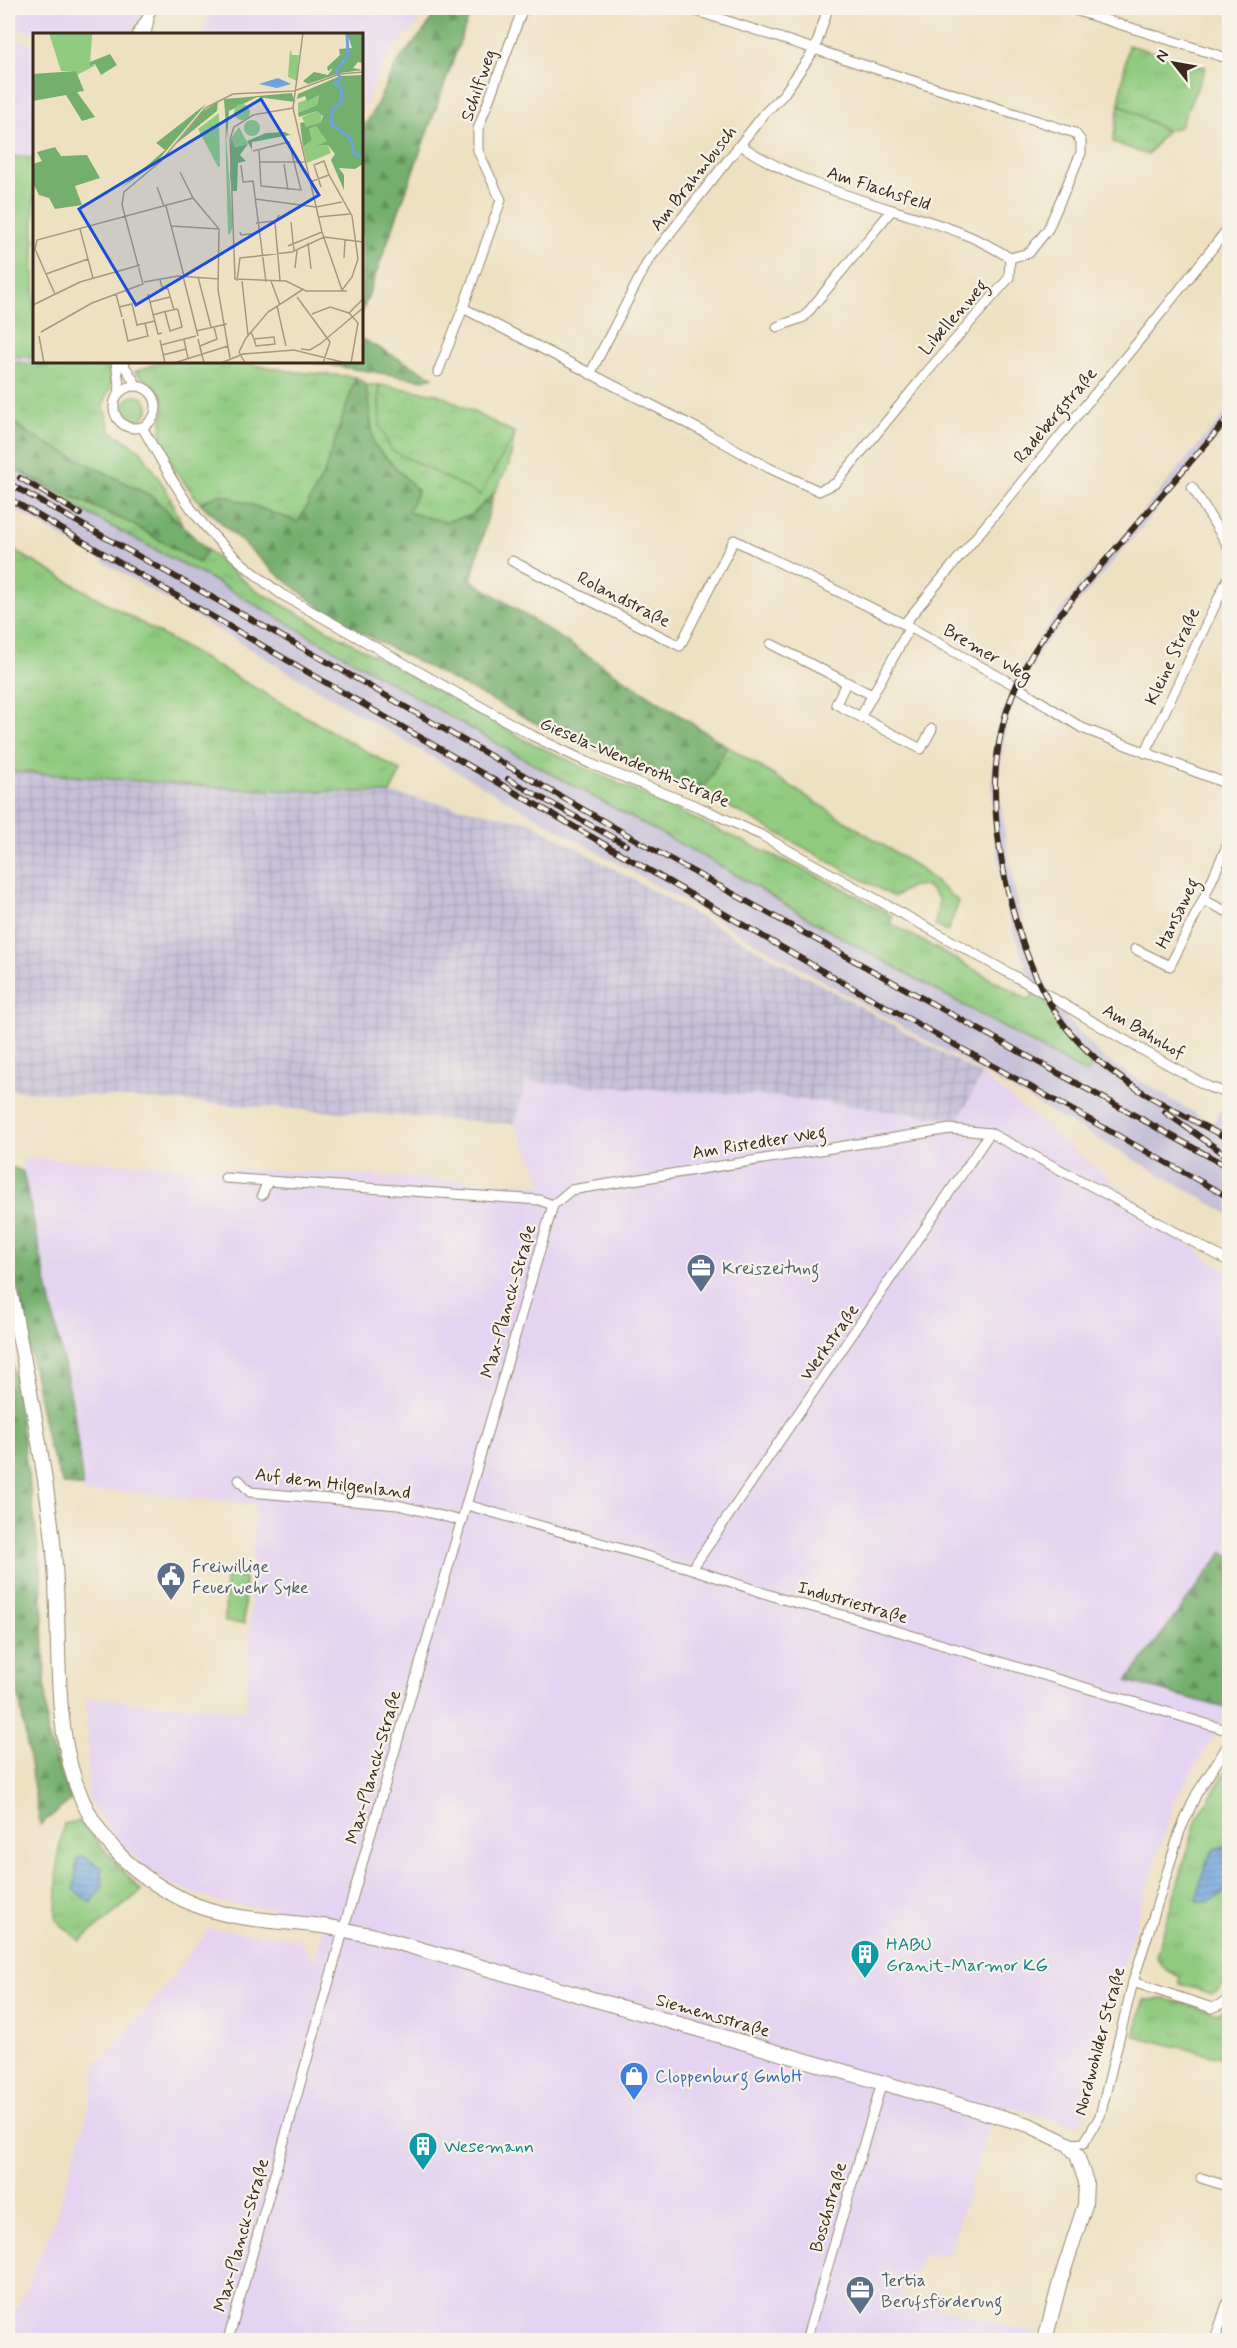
<svg xmlns="http://www.w3.org/2000/svg" width="1237" height="2348" font-family="Mynerve,sans-serif">
<style>
.built{fill:#e4d3f1}
.industrial{fill:url(#industrial-grid)}
.railway{fill:#c6c0d9}
.grass{fill:url(#grass-tufts);stroke:#667a4f;stroke-width:1.5}
.forest{fill:url(#forest-firs);stroke:#586c46;stroke-width:1.5}
.park{fill:url(#park-crowns);stroke:#667a4f;stroke-width:1.5}
.garden{fill:#90cb80;stroke:#667a4f;stroke-width:1.5}
.water{fill:url(#water-rules);stroke:#54667c;stroke-width:1.5}
.lines{fill:none;stroke-linecap:round;stroke-linejoin:round}
.minor-casing{stroke:#948670;stroke-width:11}
.secondary-casing{stroke:#948670;stroke-width:16}
.minor{stroke:#fff;stroke-width:9}
.secondary{stroke:#fff;stroke-width:14}
.rail-casing{stroke:#3b2a1e;stroke-width:6}
.rail{stroke:#f7f3e8;stroke-width:4;stroke-dasharray:11;stroke-linecap:butt}
.labels{text-anchor:middle;stroke-width:4.5;stroke-linejoin:round;paint-order:stroke}
.street-label{font-size:18px;fill:#3b2a1e;stroke:#f7f3e8}
.service-label{font-size:18px;fill:#4e5e75;stroke:#f7f3e8;text-anchor:start}
.culture-label{font-size:18px;fill:#0d838f;stroke:#f7f3e8;text-anchor:start}
.shop-label{font-size:18px;fill:#366cbe;stroke:#f7f3e8;text-anchor:start}
.inset-river{fill:none;stroke:#6ea3db;stroke-width:3}
.inset-road{fill:none;stroke:#a69880;stroke-width:1.5}
.view{fill:#1d4ed8;fill-opacity:0.15;stroke:#1d4ed8;stroke-width:3}
.inset-edge{fill:none;stroke:#3b2a1e;stroke-width:3}
</style>
<defs>
<pattern id="industrial-grid" width="8" height="8" patternUnits="userSpaceOnUse" patternTransform="scale(1.5)"><rect width="8" height="8" fill="#c6c0d9"/><path d="M0 4h8M4 0v8" fill="none" stroke="#aba5ba"/></pattern>
<pattern id="grass-tufts" width="24" height="20" patternUnits="userSpaceOnUse" patternTransform="scale(1.5)"><rect width="24" height="20" fill="#90cb80"/><path d="M3 7l-1-3M5 7V3M7 7l1-3M15 17l-1-3M17 17v-4M19 17l1-3" fill="none" stroke="#7dae6e"/></pattern>
<pattern id="forest-firs" width="22" height="20" patternUnits="userSpaceOnUse" patternTransform="scale(1.5)"><rect width="22" height="20" fill="#74af6e"/><path d="M5 1l3.5 6h-7zM16 11l3.5 6h-7z" fill="#608f5a"/></pattern>
<pattern id="park-crowns" width="20" height="18" patternUnits="userSpaceOnUse" patternTransform="scale(1.5)"><rect width="20" height="18" fill="#90cb80"/><path d="M2 6a3 3 0 1 1 6 0M12 15a3 3 0 1 1 6 0" fill="none" stroke="#7dae6e"/></pattern>
<pattern id="water-rules" width="6" height="5" patternUnits="userSpaceOnUse" patternTransform="scale(1.5)"><rect width="6" height="5" fill="#6ea3db"/><path d="M0 2.5h6" fill="none" stroke="#5c85b1"/></pattern>
</defs>
<rect width="100%" height="100%" fill="#f7f3e8"/>
<filter id="ink" filterUnits="userSpaceOnUse"><feTurbulence type="fractalNoise" baseFrequency=".0167" numOctaves="2"/><feDisplacementMap in="SourceGraphic" scale="12" xChannelSelector="R" yChannelSelector="G"/><feConvolveMatrix kernelMatrix="1 2 1 2 8 2 1 2 1" color-interpolation-filters="sRGB"/></filter>
<filter id="wash" filterUnits="userSpaceOnUse"><feTurbulence type="fractalNoise" baseFrequency=".008" numOctaves="4" result="noise"/><feDisplacementMap in="SourceGraphic" scale="24" xChannelSelector="R" yChannelSelector="G"/><feGaussianBlur stdDeviation="1.35" result="paint"/><feColorMatrix in="noise" values="0 0 0 0 0 0 0 0 0 0 0 0 0 0 0 0 0 1.4 0 .05"/><feComposite in="paint" operator="in"/></filter>
<g filter="url(#wash)">
<rect width="100%" height="100%" fill="#eee1c2"/>
<!-- built -->
<g class="built">
<polygon points="8,8 146,8 131,34 37,34 8,25"/>
<polygon points="213,8 428,8 427,13 392,51 376,77 362,113 362,34 202,34"/>
<polygon points="8,36 34,45 34,362 102,362 103,367 8,362"/>
<polygon points="982,1075 1208,1259 1229,1271 1229,1557 1222,1552 1128,1681 1229,1709 1229,1712 1174,1801 1123,1965 1083,2120 1075,2125 996,2104 948,2256 925,2253 899,2298 1037,2333 1035,2340 8,2340 8,2325 26,2289 54,2222 73,2161 90,2105 97,2060 102,2061 146,2010 209,1929 298,1939 316,1961 325,1916 222,1903 166,1882 124,1849 89,1801 86,1698 246,1711 255,1504 115,1491 83,1494 73,1407 23,1172 22,1158 544,1185 515,1124 525,1082 784,1097 958,1120"/>
</g>
<!-- industrial -->
<polygon class="industrial" points="8,771 244,789 390,793 530,822 982,1075 958,1120 784,1097 525,1082 515,1124 8,1090"/>
<!-- railway -->
<polygon class="railway" points="1229,409 1229,424 1072,610 1041,649 1021,683 1008,719 998,779 1005,837 1019,910 1033,957 1056,1007 1104,1059 1213,1124 1226,1100 1229,1102 1229,1214 418,749 8,505 8,467 105,523 209,578 517,755 726,869 821,926 1086,1074 1093,1062 1067,1036 1029,975 1007,912 996,839 991,785 999,720 1018,675 1038,640 1065,604"/>
<!-- grass -->
<g class="grass">
<polygon points="1128,45 1206,67 1180,127 1166,131 1119,104"/>
<polygon points="8,362 108,367 112,383 103,405 111,431 141,451 167,491 183,526 152,496 32,436 8,418"/>
<path d="M166,362H238L296,372L356,377L324,474L298,522L221,494L200,503C186,484 167,463 162,439C158,424 169,407 160,392C157,387 141,378 135,372L157,363Z"/>
<polygon points="366,385 379,385 380,426 480,495 515,433 509,465 494,493 472,515 444,522 407,512 418,491 374,445"/>
<circle cx="136" cy="408" r="12"/>
<polygon points="22,474 130,523 199,563 207,550 254,589 527,741 839,886 893,916 890,923 1029,1000 1034,992 1040,992 1067,1036 1093,1062 1087,1074 821,926 726,869 517,755 209,578 105,523"/>
<polygon points="8,547 401,771 390,793 244,789 8,771"/>
<polygon points="727,746 918,867 959,902 947,932 935,925 939,899 927,886 912,886 894,897 702,792"/>
<polygon points="1226,1771 1229,1771 1229,1848 1226,1846 1204,1870 1197,1901 1220,1897 1229,1886 1229,1971 1221,1989 1212,1994 1180,1984 1180,1977 1165,1969 1156,1956 1197,1819"/>
<polygon points="79,1821 141,1891 80,1941 56,1920 58,1853 64,1824"/>
<polygon points="1166,1999 1217,2013 1229,2008 1229,2059 1134,2036 1144,2000"/>
</g>
<!-- forest -->
<g class="forest">
<path d="M436,8H472L362,313V129C377,110 383,87 396,66C409,44 428,33 436,8Z"/>
<polygon points="362,339 433,377 423,380 312,362 362,362"/>
<polygon points="356,377 366,385 374,445 418,491 408,512 444,522 472,515 494,493 471,580 727,746 702,792 553,732 335,619 271,569 200,503 221,494 298,522 324,474"/>
<polygon points="8,418 32,436 152,496 207,550 199,563 130,523 8,467"/>
<polygon points="8,1165 23,1172 73,1407 83,1487 63,1484 48,1445 18,1289 8,1257"/>
<polygon points="8,1349 13,1369 41,1566 47,1733 71,1800 40,1825 18,1691 8,1583"/>
<polygon points="1223,1552 1230,1557 1229,1709 1127,1681"/>
</g>
<!-- park -->
<g class="park">
<polygon points="1119,104 1166,131 1148,155 1113,142"/>
<polygon points="379,385 438,394 515,433 480,495 391,450 380,426"/>
</g>
<!-- garden -->
<g class="garden">
<polygon points="8,156 34,158 34,358 8,356"/>
<polygon points="226,1577 245,1577 244,1623 225,1622"/>
</g>
<!-- water -->
<g class="water">
<path d="M1226,1846L1229,1848V1886C1220,1897 1211,1904 1197,1901C1199,1888 1204,1856 1216,1849C1219,1847 1223,1847 1226,1846Z"/>
<polygon points="83,1856 102,1868 103,1886 91,1903 74,1890 77,1859"/>
</g>
</g>
<g filter="url(#ink)">
<g class="lines">
<!-- minor casing -->
<g class="minor-casing">
<g id="minor">
<polyline points="1068,8 1230,59"/>
<polyline points="137,34 153,8"/>
<polyline points="146,34 149,19"/>
<path d="M740,145C787,176 838,193 892,210C936,224 970,232 1010,258"/>
<polyline points="463,308 710,435 769,468 819,491 836,483 927,372 1009,278 1010,258 1029,253 1048,229 1081,153 1081,141 1075,133 687,8"/>
<polyline points="777,327 804,317 892,210"/>
<polyline points="116,362 120,392"/>
<polyline points="122,362 137,386"/>
<polyline points="438,372 463,308 501,200 478,151 478,129 523,8"/>
<polyline points="590,374 648,261 765,113 783,95 815,49 828,8"/>
<circle cx="135" cy="407" r="21"/>
<path d="M142,427C160,458 177,491 199,519C222,548 251,572 281,594L533,736L591,764L701,808L761,835L1034,987L1119,1037L1209,1087L1230,1094"/>
<polyline points="1192,487 1230,549"/>
<polyline points="512,561 680,646 734,540 904,624 1016,686 1082,728 1230,785"/>
<polyline points="904,624 1142,337 1230,226"/>
<polyline points="771,644 872,695"/>
<polyline points="846,683 836,704 921,749 932,729"/>
<polyline points="861,716 910,627"/>
<polyline points="1145,753 1230,574"/>
<polyline points="1203,900 1230,913"/>
<polyline points="1135,949 1170,966 1203,900 1230,839"/>
<polyline points="225,1178 539,1200 553,1205"/>
<polyline points="262,1195 268,1181"/>
<polyline points="239,1480 250,1492 398,1505 462,1521"/>
<polyline points="467,1505 692,1569 782,1599 850,1617 1230,1731"/>
<polyline points="692,1569 990,1133"/>
<polyline points="1133,1982 1212,2008 1224,2003 1230,1995"/>
<polyline points="1068,2144 1084,2143 1100,2116 1133,1982 1180,1831 1196,1795 1230,1742"/>
<polyline points="1201,2178 1230,2187"/>
<polyline points="228,2340 362,1864 553,1205 571,1190 950,1129 990,1133 1095,1188 1230,1262"/>
<polyline points="806,2340 882,2082"/>
<polyline points="1215,2340 1230,2295"/>
</g>
</g>
<!-- secondary casing -->
<g class="secondary-casing">
<path id="secondary" d="M8,1285L12,1300C28,1380 44,1460 53,1541C68,1681 28,1823 184,1900C228,1921 275,1920 322,1926C338,1928 354,1932 371,1935L1029,2125L1068,2144L1077,2155L1086,2182L1085,2205L1060,2282L1045,2340"/>
</g>
<!-- minor -->
<use href="#minor" class="minor"/>
<!-- secondary -->
<use href="#secondary" class="secondary"/>
<!-- rail casing -->
<g class="rail-casing">
<g id="rail">
<path d="M1230,416C1190,462 1151,508 1111,554C1080,590 1046,626 1024,669C1006,704 996,744 995,783C994,858 1021,973 1069,1031C1111,1082 1173,1109 1230,1140"/>
<polyline points="20,478 80,514"/>
<polyline points="8,483 324,660 652,849 1230,1168"/>
<polyline points="8,498 826,973 1230,1198"/>
<polyline points="508,779 626,845"/>
<polyline points="1165,1112 1230,1158"/>
</g>
</g>
<!-- rail -->
<use href="#rail" class="rail"/>
</g>
</g>
<!-- icons -->
<defs>
<g id="office-pin" transform="scale(1.5)"><path d="M0 17L-7.5 6A9.5 9.5 0 1 1 7.5 6Z" fill="#5c6f8a" stroke="#f7f3e8"/><path d="M-6-3h4V-5.5h4V-3h4V5H-6ZM-1-4.5V-3h2v-1.5ZM-6 0V1H6V0Z" fill="#fff"/></g>
<g id="civic-pin" transform="scale(1.5)"><path d="M0 17L-7.5 6A9.5 9.5 0 1 1 7.5 6Z" fill="#5c6f8a" stroke="#f7f3e8"/><path d="M-.6-6.5H3V-4.5H.6V-3L4-1V1h2V6H-6V1h2V-1L-.6-3ZM-1.2 2.5V6h2.4V2.5Z" fill="#fff"/></g>
<g id="building-pin" transform="scale(1.5)"><path d="M0 17L-7.5 6A9.5 9.5 0 1 1 7.5 6Z" fill="#0f9aa8" stroke="#f7f3e8"/><path d="M-4-6H4V6H1V3H-1V6H-4ZM-2.5-4.3h1.7v1.8h-1.7ZM.8-4.3h1.7v1.8H.8ZM-2.5-1h1.7V.8h-1.7ZM.8-1h1.7V.8H.8Z" fill="#fff"/></g>
<g id="shop-pin" transform="scale(1.5)"><path d="M0 17L-7.5 6A9.5 9.5 0 1 1 7.5 6Z" fill="#3f7fe0" stroke="#f7f3e8"/><path d="M-5-2.5h2.3a2.7 3.5 0 0 1 5.4 0H5L5.5 6h-11ZM-1.5-2.5h3a1.5 2.3 0 0 0-3 0Z" fill="#fff"/></g>
</defs>
<g fill-rule="evenodd">
<use href="#office-pin" x="701" y="1268"/>
<use href="#civic-pin" x="171" y="1576"/>
<use href="#building-pin" x="865" y="1954"/>
<use href="#shop-pin" x="634" y="2076"/>
<use href="#building-pin" x="423" y="2146"/>
<use href="#office-pin" x="860" y="2290"/>
</g>
<g class="labels">
<!-- street labels -->
<g class="street-label">
<text transform="translate(478 85) rotate(-71)" y="6">Schilfweg</text>
<text transform="translate(693 178) rotate(-52)" y="6">Am Brahmbusch</text>
<text transform="translate(879 188) rotate(18)" y="6">Am Flachsfeld</text>
<text transform="translate(953 317) rotate(-49)" y="6">Libellenweg</text>
<text transform="translate(1055 415) rotate(-50)" y="6">Radebergstraße</text>
<text transform="translate(624 599) rotate(27)" y="6">Rolandstraße</text>
<text transform="translate(988 653) rotate(30)" y="6">Bremer Weg</text>
<text transform="translate(1172 656) rotate(-65)" y="6">Kleine Straße</text>
<text transform="translate(635 762) rotate(23)" y="6">Giesela-Wenderoth-Straße</text>
<text transform="translate(1177 913) rotate(-64)" y="6">Hansaweg</text>
<text transform="translate(1144 1031) rotate(30)" y="6">Am Bahnhof</text>
<text transform="translate(759 1142) rotate(-9)" y="6">Am Ristedter Weg</text>
<text transform="translate(508 1301) rotate(-74)" y="6">Max-Planck-Straße</text>
<text transform="translate(829 1342) rotate(-55)" y="6">Werkstraße</text>
<text transform="translate(333 1483) rotate(7)" y="6">Auf dem Hilgenland</text>
<text transform="translate(853 1602) rotate(16)" y="6">Industriestraße</text>
<text transform="translate(373 1767) rotate(-74)" y="6">Max-Planck-Straße</text>
<text transform="translate(713 2015) rotate(16)" y="6">Siemensstraße</text>
<text transform="translate(1099 2041) rotate(-75)" y="6">Nordwohlder Straße</text>
<text transform="translate(828 2207) rotate(-74)" y="6">Boschstraße</text>
<text transform="translate(241 2235) rotate(-74)" y="6">Max-Planck-Straße</text>
</g>
<!-- service labels -->
<g class="service-label">
<text x="722" y="1274">Kreiszeitung</text>
<text x="192" y="1572">Freiwillige<tspan x="192" dy="21">Feuerwehr Syke</tspan></text>
<text x="881" y="2286">Tertia<tspan x="881" dy="21">Berufsförderung</tspan></text>
</g>
<!-- culture labels -->
<g class="culture-label">
<text x="886" y="1950">HABU<tspan x="886" dy="21">Granit-Marmor KG</tspan></text>
<text x="444" y="2152">Wesemann</text>
</g>
<!-- shop labels -->
<g class="shop-label">
<text x="655" y="2082">Cloppenburg GmbH</text>
</g>
</g>
<!-- overview -->
<g transform="translate(33 33)">
<rect width="330" height="330" fill="#eee1c2"/>
<path d="M16,0H64L59,2L57,32H63L44,42L43,38H28ZM257,16L259,22H266L264,48L255,44ZM286,61L284,72L265,80V70ZM284,78L289,79L288,89L273,94L269,84ZM186,80L187,133L185,134L165,96ZM192,90L200,193L197,201H195ZM283,93L295,108L284,113L295,112L298,120L274,130L270,114L279,107L276,96ZM206,94L215,111L201,114L198,105Z" fill="#90cb80"/>
<path d="M314,0H330V30L325,29L320,35L330,37L307,40L275,51L270,48L281,39L295,42L300,35L295,38L294,34L307,22L306,16L319,15ZM77,21L84,32L68,42L62,31L57,33V29ZM43,38L51,58L44,59L62,84L49,88L33,62L0,68V41ZM330,42V131L322,136L306,135L311,142V157L298,127L302,121L295,112L283,113L294,108L283,93L276,96L279,107L270,114L267,90L271,89L273,94L288,89L290,83L284,78L266,84L265,80L284,72L286,62L274,68L272,63L264,66L265,61L307,43ZM259,60L262,69L224,64L196,78L194,108L191,66ZM185,69L184,78L143,111L170,78ZM173,71L122,131L88,155L132,117L123,110ZM252,99L263,105L257,102L219,109V117L214,108L233,100ZM198,105L202,114L215,111L207,122L213,128L205,130L204,158H199L197,143ZM22,114L28,123L54,122L67,145L42,153L49,172L22,176L16,165L6,162L0,150V131L9,128L4,119Z" fill="#74af6e"/>
<path d="M201 79a8 8 0 1 1 16 0a8 8 0 1 1-16 0ZM211 95a8 8 0 1 1 16 0a8 8 0 1 1-16 0Z" fill="#90cb80"/>
<path d="M245,45L258,51L244,55L226,51Z" fill="#6ea3db"/>
<path class="inset-river" d="M314,0L315,23L303,38L308,45L302,51L308,54L309,68L299,78L298,91L317,105L322,122L330,124"/>
<path class="inset-road" d="M260,75L220,82L201,94L197,106L202,246L253,248L273,258H314M260,75L289,199L309,257M260,75L270,0M220,118L256,109L268,157L228,153L226,117M227,129H273M251,131L255,157M208,132L210,149L220,148L233,249M147,139L160,165L186,196L185,257L197,325M277,149L296,142L319,183L325,226L319,244L309,257M124,154L131,173M288,154L281,132L291,128L296,142M222,166L283,174L309,169M133,173L151,243M246,182L242,190L247,247M285,184L317,181M258,189L261,218M223,190L242,188M138,193L186,196M47,196L60,245M207,199L208,202L225,200M275,210L278,236M255,213L289,199M311,225L312,207M262,235L264,217M13,241L2,216L4,207L160,165M150,243L165,303M165,244L178,294M127,247L129,254L135,256L141,277M204,248L207,225L259,219L291,204L330,209M209,248L215,302M238,248L247,272M111,249L145,243L186,246M22,261L13,241L55,226M83,261L89,284M115,261L125,301L129,300M264,264L297,309L290,330M117,269L137,264M0,272L47,249L107,232M244,273L253,313M86,274L99,271L104,292L122,288M316,280L330,266M279,281L297,274L316,280L325,290L318,330M120,282L130,279L144,276L145,277L149,294L137,298L132,279M90,286L95,308L115,303L112,290M163,298L194,291M8,299L59,270L110,251L89,172L91,159L128,128L172,75L200,61L261,58L307,41L330,39M218,299L221,306L241,304L242,311L223,313L221,306M6,303L11,330M165,306L171,330M127,307L132,330M151,307L155,325M128,312L163,303M167,313L184,306L181,294M268,316L277,317L287,311L330,275M130,322L153,316M141,330L195,313M188,330L210,321L261,317L313,330M212,330L206,319L213,305L235,279L269,257"/>
<path class="view" d="M228,66L286,162L103,272L46,176Z"/>
<rect width="330" height="330" class="inset-edge"/>
</g>
<!-- margin -->
<rect width="1237" height="2348" fill="none" stroke="#f7f3e8" stroke-width="30"/>
<!-- north arrow -->
<g transform="translate(1174 63) rotate(301)" stroke="#f7f3e8" stroke-width="4.5" paint-order="stroke">
<path d="M0-4.5L10 22L0 15L-10 22Z" fill="#3b2a1e"/>
<text y="-9" font-size="16" font-weight="bold" text-anchor="middle" fill="#3b2a1e">N</text>
</g>
</svg>
